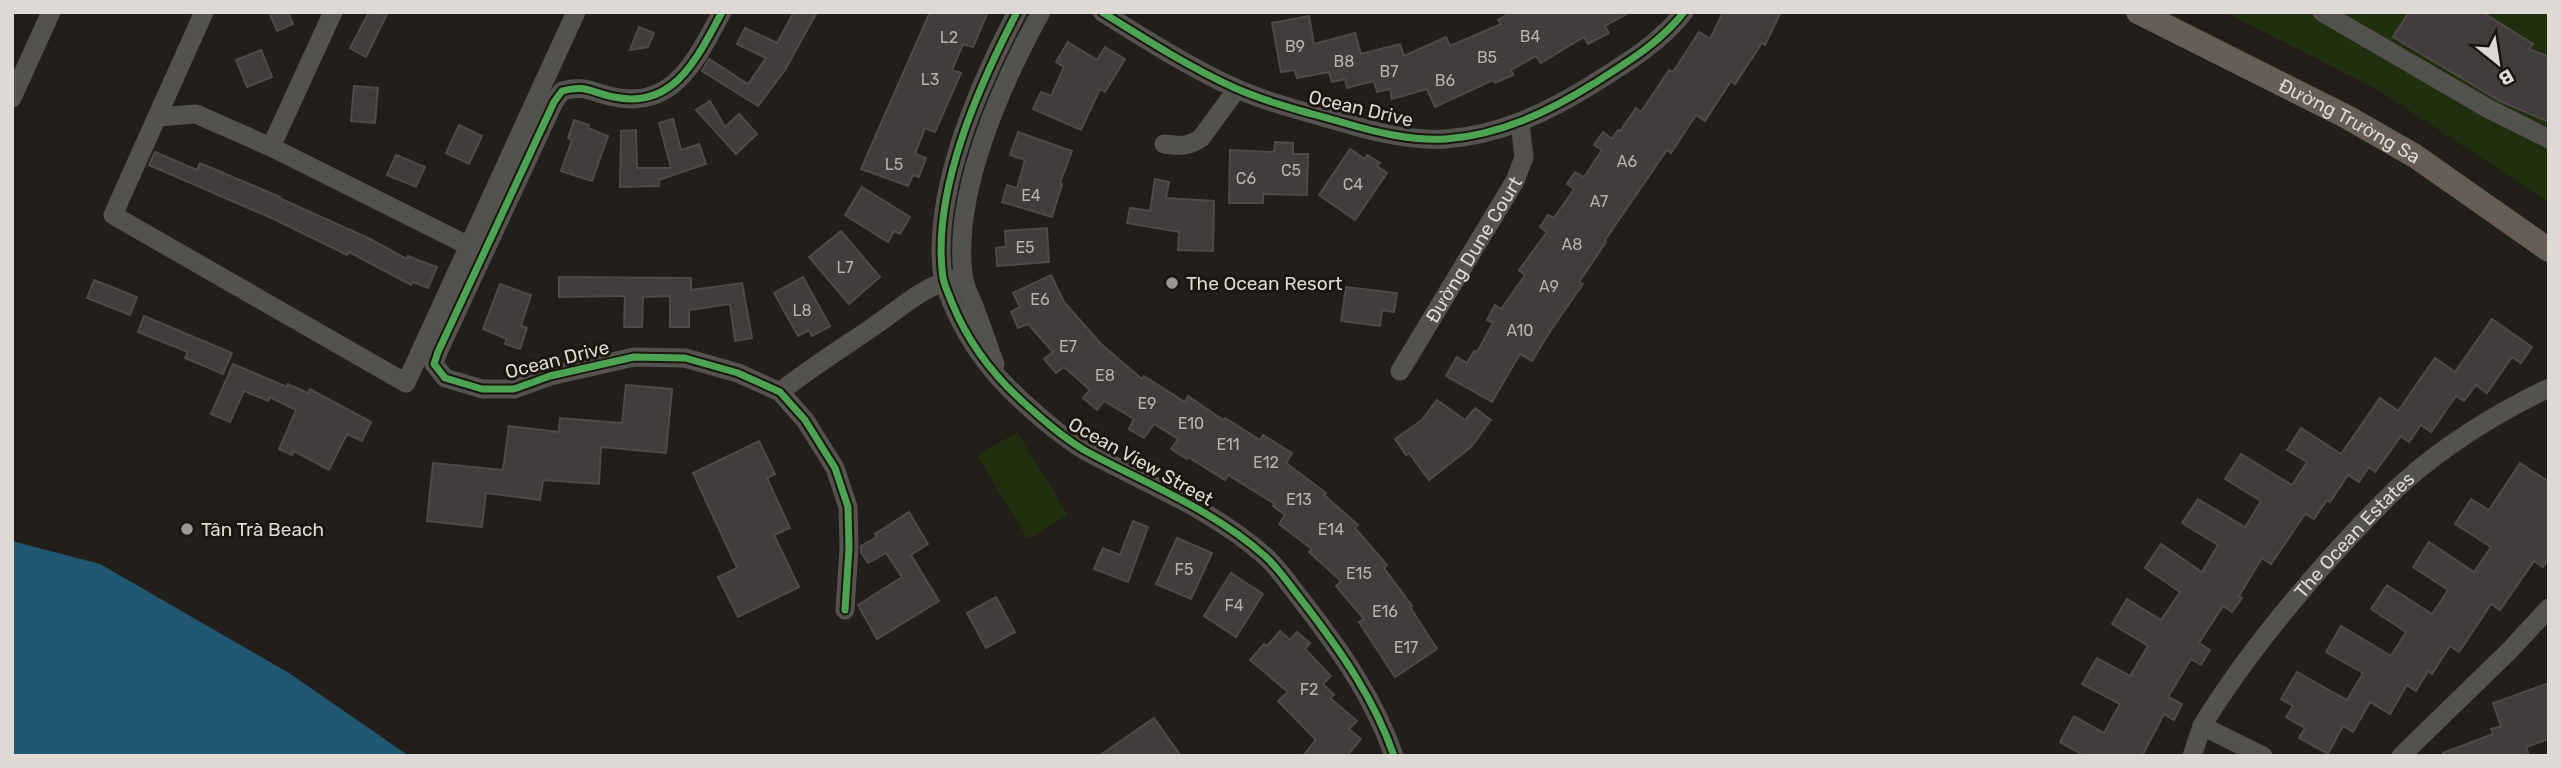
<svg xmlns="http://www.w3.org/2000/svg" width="2561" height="768" font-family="Rubik,sans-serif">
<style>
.green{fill:#20300e}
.water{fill:#215771}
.building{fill:#403d3c;stroke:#4d4a49;stroke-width:2}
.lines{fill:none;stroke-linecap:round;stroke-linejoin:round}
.minor{stroke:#54524f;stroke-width:19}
.major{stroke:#675d56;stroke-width:24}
.cycleway-casing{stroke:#1b160f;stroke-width:11}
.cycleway{stroke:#4ca352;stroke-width:7}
.poi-dot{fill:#9c9893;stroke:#1b160f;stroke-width:2.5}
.labels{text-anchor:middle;stroke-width:6;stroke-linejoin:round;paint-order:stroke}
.number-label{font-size:16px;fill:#b6b2ae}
.street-label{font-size:19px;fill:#ddd9d4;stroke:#1b160f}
.poi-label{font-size:19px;fill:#ddd9d4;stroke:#1b160f;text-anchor:start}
</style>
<rect width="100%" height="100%" fill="#221f1b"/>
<!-- green -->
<g class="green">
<polygon points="2225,12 2549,12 2549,203 2380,91"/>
<polygon points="1017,432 1068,515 1028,539 977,456"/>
</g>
<!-- water -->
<polygon class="water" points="12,541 100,564 289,673 409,756 12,756"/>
<!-- building -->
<g class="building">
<polygon points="269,12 288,12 293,24 277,31"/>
<polygon points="369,12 388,12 366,57 350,48"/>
<polygon points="794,12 817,12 785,70 758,106 702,71 709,59 748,84 766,58 737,44 745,28 777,43"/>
<polygon points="930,12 988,12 973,47 963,44 952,70 961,73 935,132 925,128 915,154 926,158 919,177 913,175 908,186 861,169"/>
<polygon points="1511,12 1630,12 1605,26 1609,33 1588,44 1584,37 1541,63 1536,56 1511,70 1513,75 1495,83 1493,80 1435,107 1427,89 1392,99 1390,89 1377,92 1374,81 1347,88 1345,79 1332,82 1329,72 1297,78 1295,70 1281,72 1272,23 1309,16 1314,44 1355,33 1361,54 1400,44 1404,56 1446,37 1450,46 1501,24 1498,20"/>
<polygon points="1723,12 1781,12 1765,45 1762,43 1735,84 1731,81 1705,121 1696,115 1671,153 1667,150 1605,240 1606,242 1579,282 1583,284 1551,330 1532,361 1520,354 1492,402 1446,376 1457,357 1467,363 1474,351 1477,352 1493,323 1487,320 1495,305 1501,309 1525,275 1519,270 1547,232 1540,227 1548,215 1554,218 1574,189 1567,184 1575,172 1584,177 1602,150 1594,145 1603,132 1612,139 1618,130 1620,131 1636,108 1641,112 1669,70 1673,72 1699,32 1710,39"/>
<polygon points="2409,12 2482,12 2533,44 2529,49 2549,57 2549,122 2500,101 2393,37"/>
<polygon points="639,27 654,33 648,47 630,50"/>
<polygon points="1068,42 1097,60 1105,47 1125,59 1105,92 1100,89 1081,130 1033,109 1041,92 1051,96 1064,67 1056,62"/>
<polygon points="261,50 272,77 247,87 236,60"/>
<polygon points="354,86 378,88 375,123 351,121"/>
<polygon points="710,101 725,127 739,114 757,134 736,154 696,110"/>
<polygon points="673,119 681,150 699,144 706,164 659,180 659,186 620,187 621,131 636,130 637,168 671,168 659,123"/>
<polygon points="574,120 589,125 588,128 608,136 592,181 561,171 572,140 568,138"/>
<polygon points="459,125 482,136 469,164 446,153"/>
<polygon points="1018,132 1072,151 1060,183 1062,184 1052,217 1002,202 1007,185 1017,188 1025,160 1010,155"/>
<polygon points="1275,142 1293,143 1293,154 1308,154 1307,195 1263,194 1263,203 1229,203 1230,150 1274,152"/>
<polygon points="1350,149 1365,159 1367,155 1380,163 1377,166 1387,173 1355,220 1319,195"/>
<polygon points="155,152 197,170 200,163 280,197 279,198 368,238 407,259 408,256 437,267 428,288 413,282 411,285 349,252 347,255 276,220 149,165"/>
<polygon points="396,155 425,167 416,187 387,175"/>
<polygon points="1155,179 1169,182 1166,198 1214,201 1213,251 1178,250 1179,232 1127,223 1130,208 1150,211"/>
<polygon points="862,187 910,217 900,234 894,231 888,242 845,215"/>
<polygon points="1047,228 1049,262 997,266 996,248 1006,247 1005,231"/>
<polygon points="841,231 880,277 849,304 809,257"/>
<polygon points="1051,275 1064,302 1101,344 1142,379 1144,376 1185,402 1188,396 1223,420 1225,418 1260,440 1263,435 1292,453 1286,463 1326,493 1324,495 1358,525 1355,528 1387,565 1384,568 1412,606 1410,607 1437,649 1395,677 1359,622 1364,619 1336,586 1341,581 1309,552 1312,549 1279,524 1285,515 1273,506 1275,504 1228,475 1225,480 1188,457 1187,459 1171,449 1178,439 1154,424 1144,438 1129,429 1134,419 1104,401 1097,410 1083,398 1090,390 1064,367 1056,373 1044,359 1053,352 1028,324 1018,328 1011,312 1020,307 1013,293"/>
<polygon points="559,277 691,278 691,290 742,283 752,338 735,341 730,304 689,310 689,327 670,327 670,296 643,297 642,327 624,327 625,296 559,297"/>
<polygon points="803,277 830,326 812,336 809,330 798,336 774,293"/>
<polygon points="94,280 137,297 130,315 87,298"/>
<polygon points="500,284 531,295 521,326 527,328 520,349 505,344 507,339 483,329"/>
<polygon points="1346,287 1397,293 1394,312 1382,310 1380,326 1341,321"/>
<polygon points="144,316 232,353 223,374 185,358 188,352 138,332"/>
<polygon points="2492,319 2532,347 2521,363 2512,357 2487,393 2476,385 2464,401 2456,396 2431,432 2421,425 2409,442 2401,436 2375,472 2369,467 2359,482 2348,475 2330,502 2327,500 2314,519 2305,514 2271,564 2262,558 2239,596 2242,598 2232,612 2223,606 2199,643 2210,650 2201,665 2191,659 2168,697 2182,704 2174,720 2164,714 2142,756 2085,756 2060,742 2074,716 2104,733 2120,704 2082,684 2097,658 2130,676 2148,646 2112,624 2127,599 2161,620 2180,592 2145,568 2161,544 2202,572 2218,545 2182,523 2198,499 2245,527 2261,501 2225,479 2241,454 2292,485 2307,462 2287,450 2301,428 2341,454 2380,398 2398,411 2435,358 2455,372"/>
<polygon points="233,364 287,387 288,384 308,393 310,389 371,422 362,441 347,434 329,470 294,451 292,455 279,449 296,410 270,397 268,401 244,391 230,422 211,414"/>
<polygon points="626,385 672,389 666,453 601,447 599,484 543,480 540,500 486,493 482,527 427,521 433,463 503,470 509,426 559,432 560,418 622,423"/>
<polygon points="1437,400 1465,420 1475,408 1491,420 1471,447 1429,480 1409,453 1406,455 1395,439 1422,420"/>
<polygon points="759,441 775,474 767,478 790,528 774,535 799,587 738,617 718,577 737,568 693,473"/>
<polygon points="2520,463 2549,482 2549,558 2543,567 2534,561 2500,610 2491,604 2459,652 2450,646 2432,674 2428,671 2416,691 2407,685 2390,714 2370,702 2353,732 2343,726 2328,754 2299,738 2305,728 2286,717 2293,706 2281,699 2297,672 2347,700 2363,673 2326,652 2341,626 2391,656 2406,632 2371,609 2387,585 2432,614 2448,590 2413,567 2429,542 2474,572 2491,547 2455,524 2471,499 2489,510"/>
<polygon points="909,512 928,544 911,555 939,601 877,639 858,605 902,577 886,553 868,563 861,552 861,546 877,537 875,534"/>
<polygon points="1133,521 1148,527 1128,582 1094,569 1103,548 1120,555"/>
<polygon points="1177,538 1212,553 1191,599 1156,584"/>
<polygon points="1231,573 1263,594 1236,637 1204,616"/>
<polygon points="996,597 1015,632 986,648 967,613"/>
<polygon points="1280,631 1290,640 1297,632 1310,643 1305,649 1331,676 1323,684 1334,695 1330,698 1357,721 1349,729 1361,739 1347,756 1303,756 1316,740 1278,701 1288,692 1250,660 1264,644 1267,646"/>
<polygon points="2549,683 2549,739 2526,747 2529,756 2443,756 2443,753 2493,734 2491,729 2501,726 2493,703"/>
<polygon points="1154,718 1181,756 1099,756"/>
</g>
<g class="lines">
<!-- minor -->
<g class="minor">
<polyline points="204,12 113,215 406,383 576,12"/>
<path d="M722,12C698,56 675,110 614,97C592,93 586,84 562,91L554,102L438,352L434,364L445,378L482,389H514L550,376L634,357L685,358L738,373L780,392L805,420L835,468L848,507L849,548L845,610"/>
<path d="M1017,12C978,87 931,193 943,278C945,287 949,295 952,303C968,342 991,373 1022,401C1042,419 1061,436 1084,450C1146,484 1213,509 1266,557C1280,570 1291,587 1303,602C1340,650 1374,698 1394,756"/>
<path d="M1102,12C1145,39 1189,67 1235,88C1269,103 1306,112 1341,122C1375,132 1410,141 1446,139C1500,135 1548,112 1593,84C1626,63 1660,43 1684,12"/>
<polyline points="2322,12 2487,108 2549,139"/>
<polyline points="12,98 51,12"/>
<polyline points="157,117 196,114 271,147 469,246"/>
<path d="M1164,144C1179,146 1188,147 1201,138L1237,89"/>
<polyline points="271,147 333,12"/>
<path d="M995,364C988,346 982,327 975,309C971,298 964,286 963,274C953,192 1002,83 1041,12"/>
<path id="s1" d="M1400,371L1515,181L1524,157L1520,123"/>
<path d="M780,392C809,369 839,350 870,329C894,313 927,283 955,279"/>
<path id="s2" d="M2202,726C2239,665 2283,611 2331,557C2355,531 2379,504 2406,480C2447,444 2499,412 2549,388"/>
<polyline points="2192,756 2202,726 2263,756"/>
<polyline points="2401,756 2510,650 2549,608"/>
</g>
<!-- major -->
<path class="major" id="s3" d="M2138,12L2347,117L2415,156L2549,250"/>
<!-- cycleway casing -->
<g class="cycleway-casing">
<g id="cycleway">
<path d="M722,12C698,56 675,110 614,97C592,93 586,84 562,91L554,102L438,352L434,364L445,378L482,389H514L550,376L634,357L685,358L738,373L780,392L805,420L835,468L848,507L849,548L845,610"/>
<path d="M1017,12C978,87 931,193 943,278C945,287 949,295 952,303C968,342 991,373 1022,401C1042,419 1061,436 1084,450C1146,484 1213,509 1266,557C1280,570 1291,587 1303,602C1340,650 1374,698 1394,756"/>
<path d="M1102,12C1145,39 1189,67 1235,88C1269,103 1306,112 1341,122C1375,132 1410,141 1446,139C1500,135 1548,112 1593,84C1626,63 1660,43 1684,12"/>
</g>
</g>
<!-- cycleway -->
<use href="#cycleway" class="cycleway"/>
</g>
<!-- markers -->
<g class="poi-dot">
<circle cx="1172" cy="283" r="7"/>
<circle cx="187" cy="529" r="7"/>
</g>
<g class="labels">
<!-- number labels -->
<g class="number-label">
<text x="1530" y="42">B4</text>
<text x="949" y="43">L2</text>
<text x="1295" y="52">B9</text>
<text x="1487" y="63">B5</text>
<text x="1344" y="67">B8</text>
<text x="1389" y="77">B7</text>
<text x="930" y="85">L3</text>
<text x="1445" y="86">B6</text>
<text x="1627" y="167">A6</text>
<text x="894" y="170">L5</text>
<text x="1291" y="176">C5</text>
<text x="1246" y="184">C6</text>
<text x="1353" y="190">C4</text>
<text x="1031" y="201">E4</text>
<text x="1599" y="207">A7</text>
<text x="1572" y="250">A8</text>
<text x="1025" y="253">E5</text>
<text x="845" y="273">L7</text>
<text x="1549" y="292">A9</text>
<text x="1040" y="305">E6</text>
<text x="802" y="316">L8</text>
<text x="1520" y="336">A10</text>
<text x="1068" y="352">E7</text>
<text x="1105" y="381">E8</text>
<text x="1147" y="409">E9</text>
<text x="1191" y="429">E10</text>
<text x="1228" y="450">E11</text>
<text x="1266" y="468">E12</text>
<text x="1299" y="505">E13</text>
<text x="1331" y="535">E14</text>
<text x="1184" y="575">F5</text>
<text x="1359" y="579">E15</text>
<text x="1234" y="611">F4</text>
<text x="1385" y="617">E16</text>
<text x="1406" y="653">E17</text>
<text x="1309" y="695">F2</text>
</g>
<!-- street labels -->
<g class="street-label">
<text transform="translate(1361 108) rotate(13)" y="7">Ocean Drive</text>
<text dy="7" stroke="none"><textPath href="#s3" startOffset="238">Đường Trường Sa</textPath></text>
<text dy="7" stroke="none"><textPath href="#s1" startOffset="142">Đường Dune Court</textPath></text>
<text transform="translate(557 359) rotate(-14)" y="7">Ocean Drive</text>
<text transform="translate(1141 461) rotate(29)" y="7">Ocean View Street</text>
<text dy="7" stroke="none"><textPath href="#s2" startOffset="245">The Ocean Estates</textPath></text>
</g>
<!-- poi labels -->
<g class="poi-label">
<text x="1186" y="290">The Ocean Resort</text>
<text x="201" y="536">Tân Trà Beach</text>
</g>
</g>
<!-- border -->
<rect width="2561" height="768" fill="none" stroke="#ddd9d4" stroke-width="28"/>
<!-- north arrow -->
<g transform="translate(2498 63) rotate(150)" stroke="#1b160f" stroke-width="5" paint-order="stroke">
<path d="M0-5L12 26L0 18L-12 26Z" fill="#ddd9d4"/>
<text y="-10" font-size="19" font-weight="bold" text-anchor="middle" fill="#ddd9d4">B</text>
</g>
</svg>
